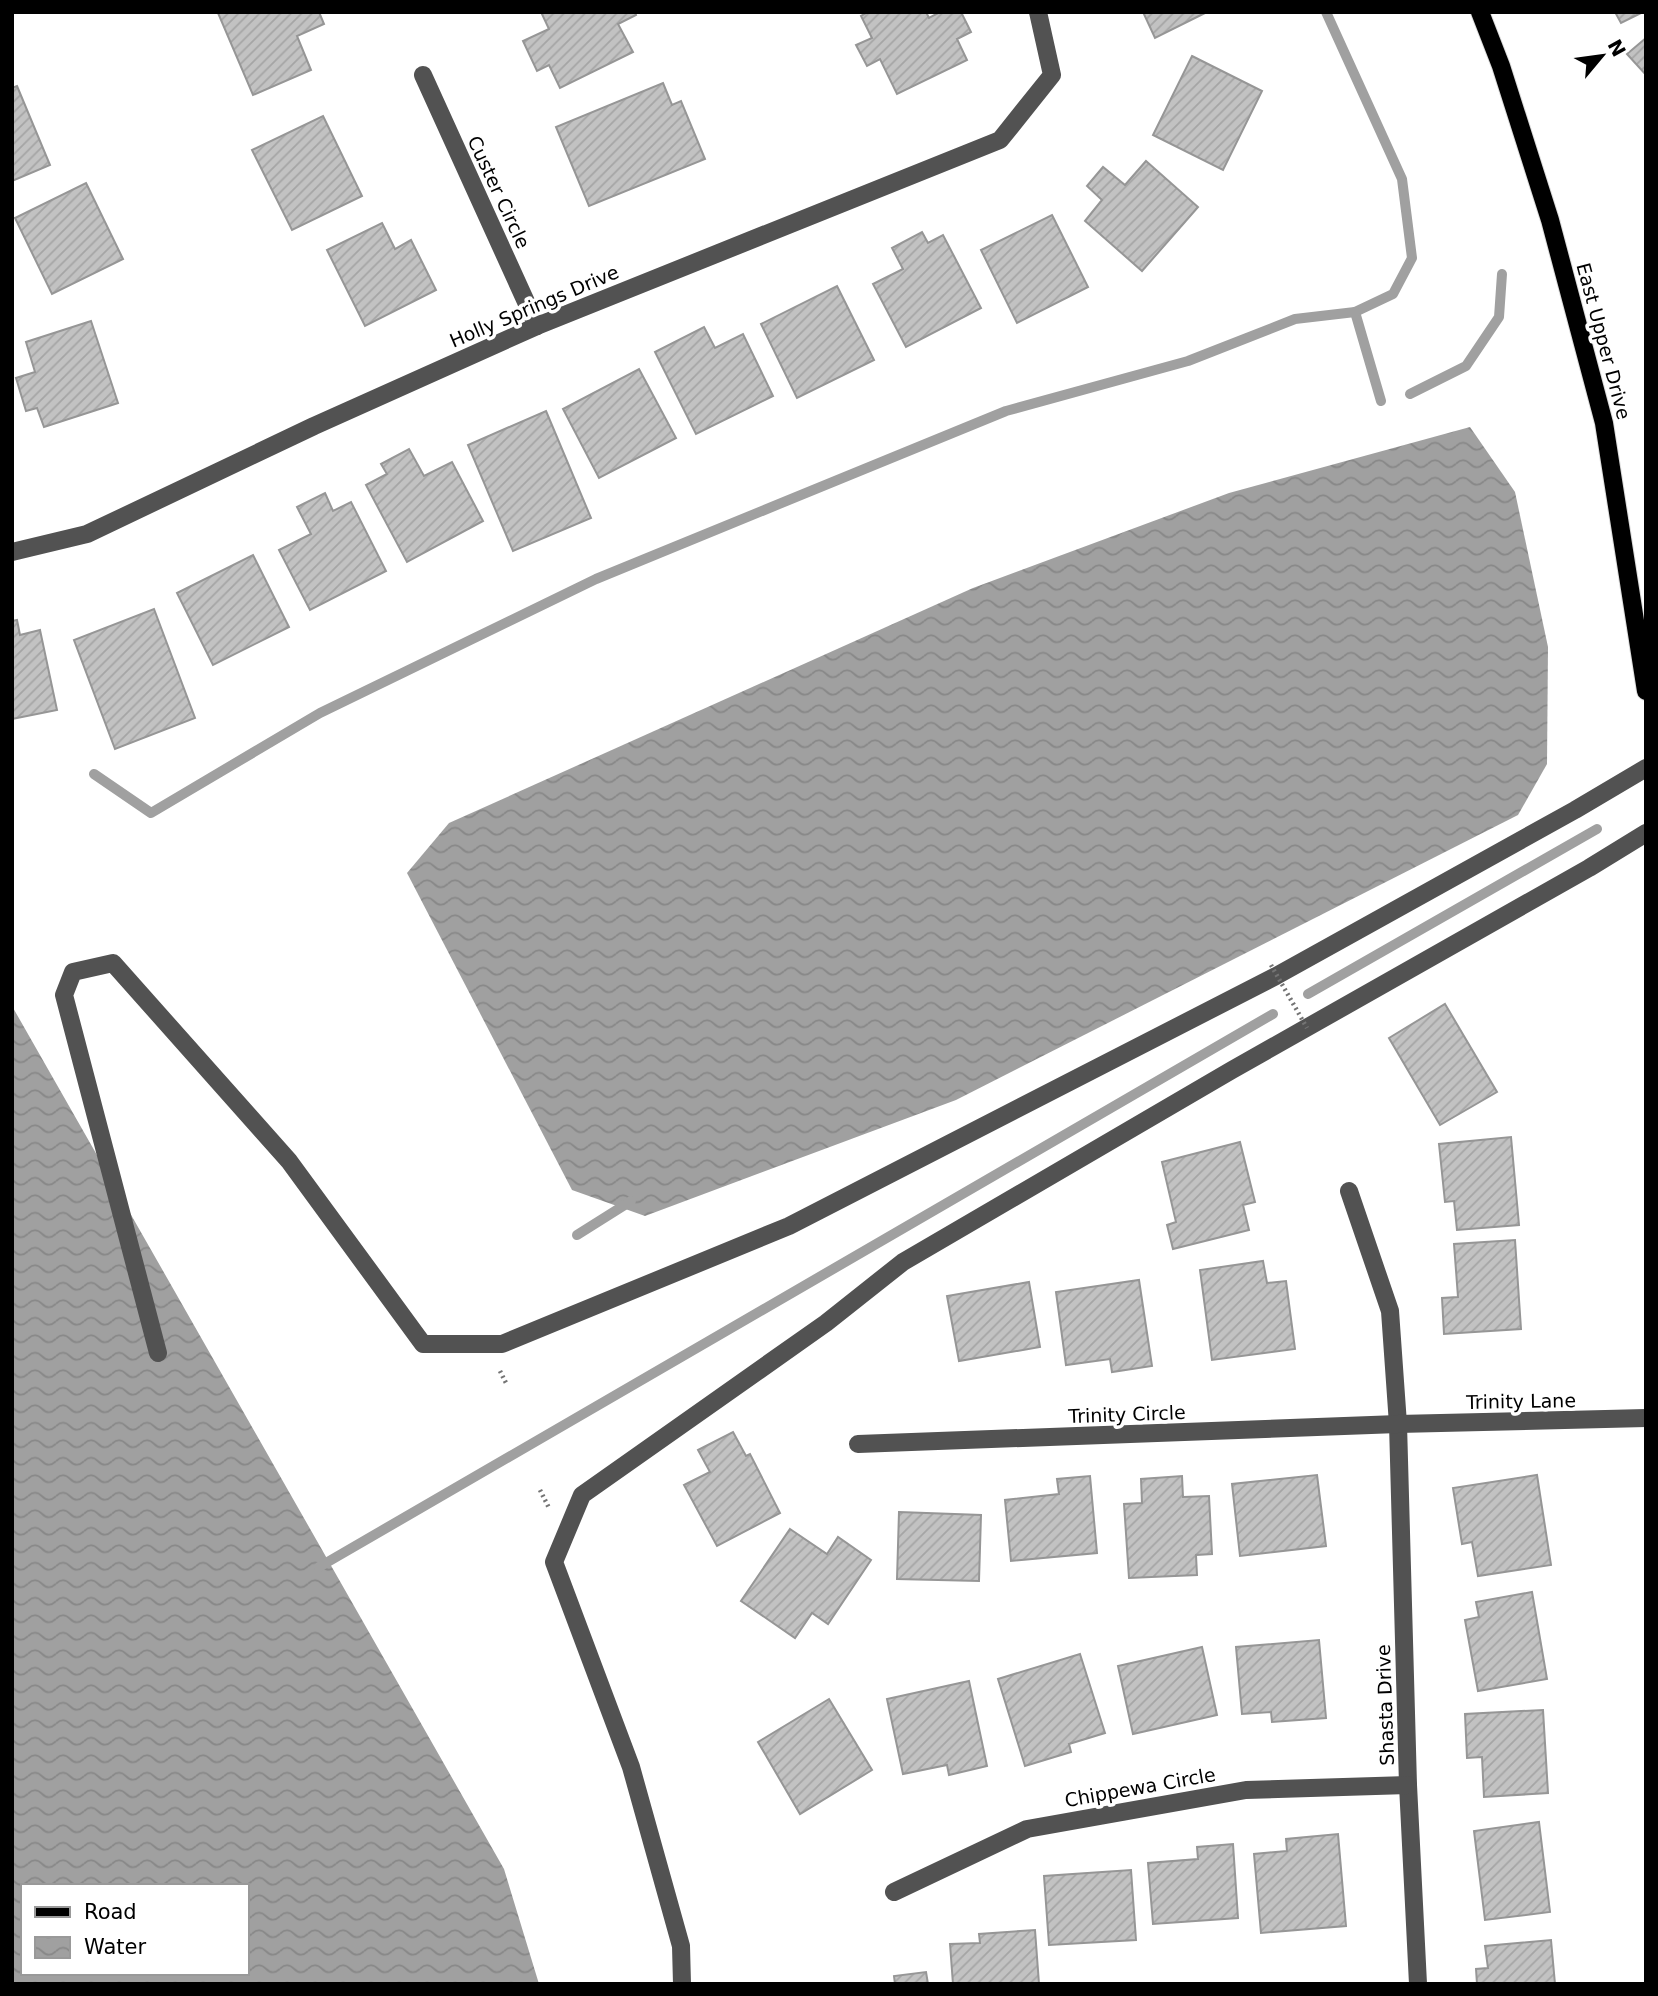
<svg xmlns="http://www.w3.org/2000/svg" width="1658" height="1996" font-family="'DejaVu Sans',sans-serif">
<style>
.water{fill:url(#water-waves);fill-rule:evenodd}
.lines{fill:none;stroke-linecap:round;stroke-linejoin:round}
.stream{stroke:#a0a0a0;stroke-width:10}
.building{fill:url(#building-hatch);stroke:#969696;stroke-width:2}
.major-casing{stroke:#dbdbdb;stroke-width:20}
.path{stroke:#747474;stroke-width:4.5;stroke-dasharray:2 3.5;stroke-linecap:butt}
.minor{stroke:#525252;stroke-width:18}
.major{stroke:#000;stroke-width:18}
.path-bridge{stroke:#747474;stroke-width:4.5;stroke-dasharray:2 3.5;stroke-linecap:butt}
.labels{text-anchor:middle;stroke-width:7;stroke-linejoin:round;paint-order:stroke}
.street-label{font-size:19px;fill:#000;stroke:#fff}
</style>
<defs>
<pattern id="water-waves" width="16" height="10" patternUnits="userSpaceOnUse" patternTransform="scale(1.75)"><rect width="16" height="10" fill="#a0a0a0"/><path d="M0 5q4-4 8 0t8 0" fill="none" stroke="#888"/></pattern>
<pattern id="building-hatch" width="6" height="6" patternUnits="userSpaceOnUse" patternTransform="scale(1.75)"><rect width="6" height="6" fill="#c2c2c2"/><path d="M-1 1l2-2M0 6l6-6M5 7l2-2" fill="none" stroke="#a5a5a5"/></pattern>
</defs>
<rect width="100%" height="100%" fill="#fff"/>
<!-- water -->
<g class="water">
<polygon points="1470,427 1515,492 1548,647 1547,764 1518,815 956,1100 645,1216 572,1190 407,873 449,823 973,588 1229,493"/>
<path d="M12,1006L504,1869L539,1984H12ZM23,1886H247V1973H23Z"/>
</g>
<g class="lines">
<!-- stream -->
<g class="stream">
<polyline points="1326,12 1402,179 1412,258 1393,294 1355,312 1381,401"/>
<polyline points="1410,394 1466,366 1499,317 1502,274"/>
<polyline points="94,774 151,813 320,713 596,579 1006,411 1188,361 1295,319 1355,312"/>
<polyline points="1308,994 1597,829"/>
<polyline points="577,1235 631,1201"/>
<polyline points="319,1567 1273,1014"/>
</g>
</g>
<!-- building -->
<g class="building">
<polygon points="220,12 319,12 324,24 297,36 311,70 253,95 218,13"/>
<polygon points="541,12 635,12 636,15 618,24 633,52 560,88 549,65 537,71 523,41 549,29"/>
<polygon points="868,12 926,12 929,18 940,12 961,12 971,32 957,39 967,60 897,94 880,59 867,66 856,45 872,38 861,16"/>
<polygon points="1143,12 1207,12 1155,38"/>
<polygon points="1615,12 1643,12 1621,23"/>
<polygon points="1646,38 1646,75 1627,54"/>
<polygon points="1192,56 1262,91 1223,170 1153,135"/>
<polygon points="663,83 672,105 681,101 705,159 589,206 556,127"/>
<polygon points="17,86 50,165 12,181 12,88"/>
<polygon points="323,116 362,196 292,230 252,150"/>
<polygon points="1146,161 1198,207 1142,271 1085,221 1102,200 1087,186 1103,167 1125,185"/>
<polygon points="86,183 123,259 52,294 15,218"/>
<polygon points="1052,215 1088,287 1017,323 981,250"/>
<polygon points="382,223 395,249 411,240 436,290 365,326 327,250"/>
<polygon points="922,232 928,243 943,235 981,308 906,347 873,284 903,269 892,248"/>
<polygon points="837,286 874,360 797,398 761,324"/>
<polygon points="91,321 118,403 44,427 37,408 26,411 16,378 35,372 26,342"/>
<polygon points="704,327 715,348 743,334 773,396 696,434 655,352"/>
<polygon points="639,369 676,438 599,478 563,409"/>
<polygon points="546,411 591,518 513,551 468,445"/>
<polygon points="409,449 424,476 452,462 483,521 407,562 366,485 387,474 381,464"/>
<polygon points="325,493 333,511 351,502 386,571 310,610 279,550 311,534 297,507"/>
<polygon points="253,555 289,627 213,665 177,593"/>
<polygon points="154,609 195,718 115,749 74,640"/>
<polygon points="17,620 20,635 40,630 57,710 12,719 12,621"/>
<polygon points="1445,1004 1497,1092 1440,1125 1389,1038"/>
<polygon points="1511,1137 1519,1225 1457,1230 1454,1201 1445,1202 1439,1144"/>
<polygon points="1240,1142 1255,1202 1243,1205 1249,1230 1173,1249 1167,1225 1176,1222 1162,1162"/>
<polygon points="1515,1240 1521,1329 1444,1334 1442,1298 1458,1297 1454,1244"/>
<polygon points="1263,1261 1267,1283 1286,1281 1295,1349 1212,1360 1200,1270"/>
<polygon points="1139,1280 1152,1366 1112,1372 1110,1359 1066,1365 1056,1292"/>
<polygon points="1029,1282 1040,1347 959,1361 947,1296"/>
<polygon points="733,1432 746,1456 750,1454 780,1513 717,1546 684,1485 710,1472 698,1450"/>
<polygon points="1317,1475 1326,1546 1240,1556 1232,1484"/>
<polygon points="1537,1475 1551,1565 1478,1576 1472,1542 1462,1544 1453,1488"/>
<polygon points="1090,1476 1097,1553 1011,1561 1005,1500 1059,1494 1057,1479"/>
<polygon points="1182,1476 1183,1497 1209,1496 1212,1554 1196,1555 1197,1575 1129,1578 1124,1504 1142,1503 1141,1479"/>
<polygon points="899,1512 981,1515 979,1581 897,1579"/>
<polygon points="790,1529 827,1554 838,1537 871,1560 828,1624 812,1613 795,1638 741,1601"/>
<polygon points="1532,1592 1547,1679 1478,1691 1465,1620 1479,1617 1476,1602"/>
<polygon points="1319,1640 1326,1718 1272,1722 1271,1712 1242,1714 1236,1647"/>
<polygon points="1202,1647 1217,1715 1133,1734 1118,1666"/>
<polygon points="1080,1654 1105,1733 1069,1744 1071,1752 1025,1766 998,1679"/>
<polygon points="969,1681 987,1766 949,1775 947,1765 903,1774 887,1699"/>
<polygon points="829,1699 872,1770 800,1814 758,1742"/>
<polygon points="1543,1710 1548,1793 1484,1797 1482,1757 1467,1758 1465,1714"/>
<polygon points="1539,1822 1550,1912 1485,1920 1474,1831"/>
<polygon points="1338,1834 1346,1926 1261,1933 1254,1854 1287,1851 1286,1839"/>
<polygon points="1233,1844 1238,1918 1153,1924 1148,1863 1198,1859 1197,1847"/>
<polygon points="1131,1870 1136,1940 1049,1945 1044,1876"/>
<polygon points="1035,1930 1039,1984 953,1984 950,1944 980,1943 979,1934"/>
<polygon points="1551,1940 1555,1984 1477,1984 1476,1969 1488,1968 1485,1946"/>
<polygon points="926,1972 928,1984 895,1984 894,1976"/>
</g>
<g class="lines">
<!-- major casing -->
<g class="major-casing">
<polyline id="major" points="1480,12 1501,66 1550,220 1604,423 1646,691"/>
</g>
<!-- path -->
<g class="path">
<polyline points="500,1371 506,1383"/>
<polyline points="540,1490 549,1508"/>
</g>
<!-- minor -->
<g class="minor">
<polyline points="423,75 537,326"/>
<polyline points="12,552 87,534 314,426 537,326 1000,140 1052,75 1038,12"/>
<polyline points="1349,1191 1390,1311 1398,1424 1408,1785 1418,1984"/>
<polyline points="158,1353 64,995 73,972 113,963 289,1161 423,1344 502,1344 789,1226 1276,976 1575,810 1646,768"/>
<polyline points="858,1444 1398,1424 1646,1418"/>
<polyline points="894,1892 1027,1829 1246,1790 1408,1785"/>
<polyline points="682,1984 681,1946 631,1767 554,1562 582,1495 826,1323 903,1262 1232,1070 1589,868 1646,833"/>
</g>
<!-- major -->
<use href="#major" class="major"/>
<!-- path-bridge -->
<polyline class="path-bridge" points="1271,965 1307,1028"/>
</g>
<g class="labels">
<!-- street labels -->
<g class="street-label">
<text transform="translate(499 192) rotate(65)" y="7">Custer Circle</text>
<text transform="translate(534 306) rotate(-23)" y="7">Holly Springs Drive</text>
<text transform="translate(1604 341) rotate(75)" y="7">East Upper Drive</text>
<text transform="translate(1521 1401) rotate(-1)" y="7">Trinity Lane</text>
<text transform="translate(1127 1414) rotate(-2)" y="7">Trinity Circle</text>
<text transform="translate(1385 1705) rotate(-92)" y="7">Shasta Drive</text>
<text transform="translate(1140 1787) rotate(-10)" y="7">Chippewa Circle</text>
</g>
</g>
<!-- border -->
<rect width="1658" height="1996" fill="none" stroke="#000000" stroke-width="28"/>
<!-- legend -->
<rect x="21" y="1884" width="228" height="91" fill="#ffffff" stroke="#999999" stroke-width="2"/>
<rect x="35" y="1907" width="35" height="10" fill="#000000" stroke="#999999" stroke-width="2"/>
<text x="84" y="1919" font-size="21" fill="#000000">Road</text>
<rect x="35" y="1937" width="35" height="21" fill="url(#water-waves)" stroke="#999999" stroke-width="2"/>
<text x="84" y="1954" font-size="21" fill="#000000">Water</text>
<!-- north arrow -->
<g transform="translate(1602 56) rotate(61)" stroke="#ffffff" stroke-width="5" paint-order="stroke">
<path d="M0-5L12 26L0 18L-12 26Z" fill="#000000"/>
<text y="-10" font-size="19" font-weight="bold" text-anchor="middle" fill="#000000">N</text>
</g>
</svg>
